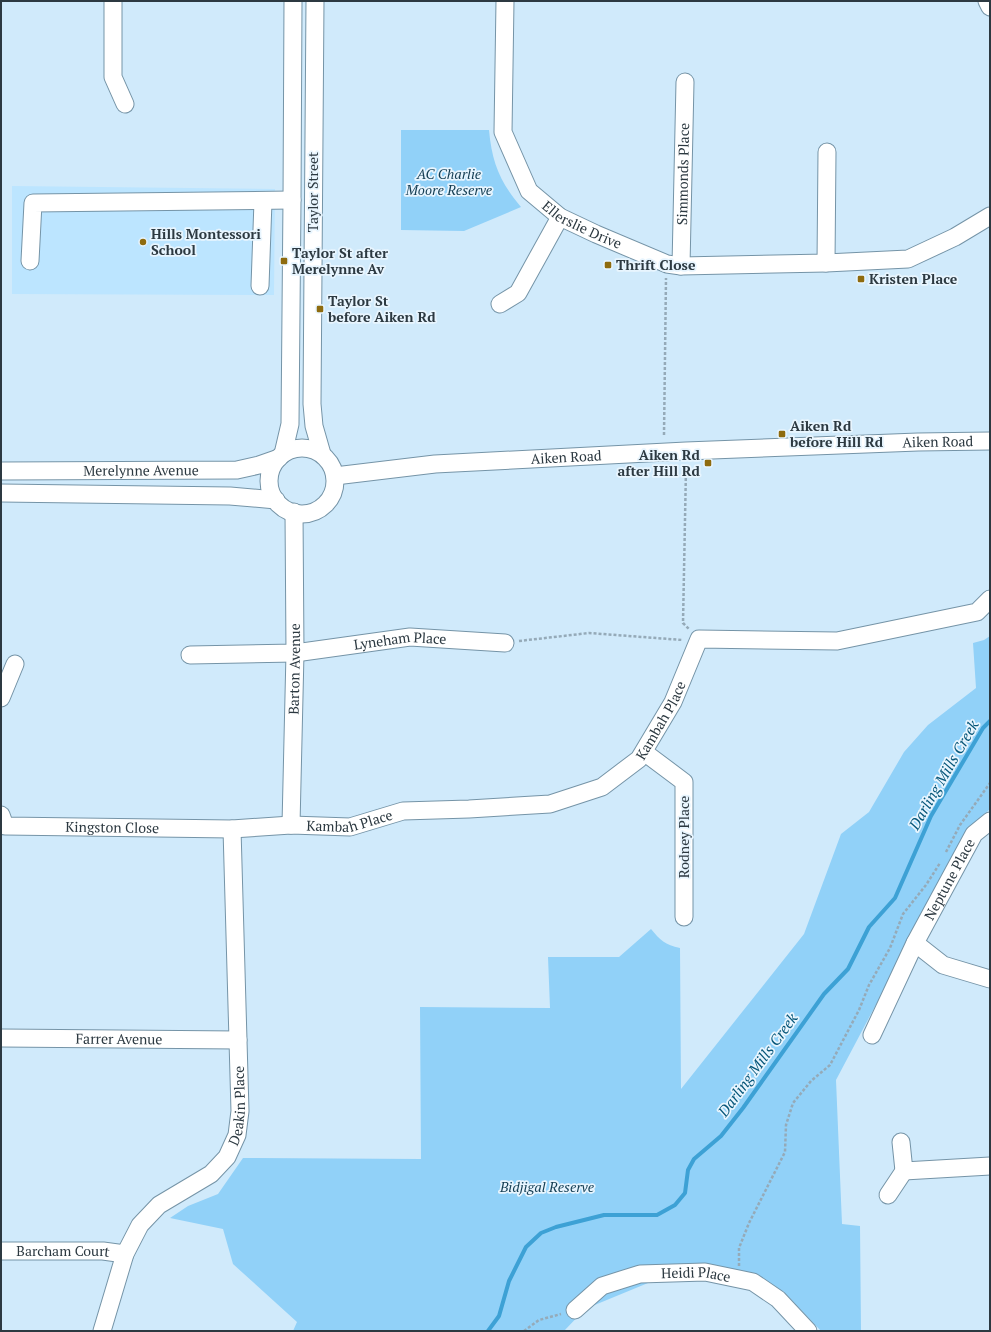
<svg xmlns="http://www.w3.org/2000/svg" width="991" height="1332" font-family="'PT Serif',serif">
<style>
.built{fill:#bce5ff}
.green{fill:#91d1f8}
.lines{fill:none;stroke-linecap:round;stroke-linejoin:round}
.stream{stroke:#3da1d5;stroke-width:4}
.minor-casing{stroke:#7594a7;stroke-width:19}
.path{stroke:#95aab8;stroke-width:2.5;stroke-dasharray:3 2;stroke-linecap:butt}
.minor{stroke:#fff;stroke-width:17}
.poi-dot{fill:#8e6b0e;stroke:#e8f5fe;stroke-width:1.5}
.labels{text-anchor:middle;stroke-width:3.5;stroke-linejoin:round;paint-order:stroke}
.park-label{font-size:14px;font-style:italic;fill:#133d53;stroke:#e8f5fe}
.street-label{font-size:14px;fill:#2c3941;stroke:#e8f5fe}
.poi-label{font-size:14px;font-weight:bold;fill:#2c3941;stroke:#e8f5fe;text-anchor:start}
.water-label{font-size:15px;font-style:italic;fill:#07577a;stroke:#e8f5fe}
</style>
<rect width="100%" height="100%" fill="#d0eafb"/>
<!-- built -->
<polygon class="built" points="12,186 275,189 274,295 12,294"/>
<!-- green -->
<g class="green">
<path d="M401,130H489C492,163 500,182 521,207L464,231L401,230Z"/>
<path d="M990,636V809L970,827L836,1080L842,1224L860,1226L861,1331H821L783,1291L713,1276L648,1283L585,1309L564,1331H293L297,1322L233,1264L223,1229L170,1218L188,1206L218,1194L243,1158L421,1159L420,1007L550,1008L548,957H619L651,929C660,940 665,945 680,948L681,1089L804,934L841,834L869,812L904,752L928,725L976,688L973,643L984,640Z"/>
</g>
<g class="lines">
<!-- stream -->
<polyline class="stream" points="488,1331 499,1316 509,1281 526,1247 541,1233 556,1227 604,1215 657,1215 675,1205 685,1193 688,1170 694,1159 721,1136 743,1108 824,994 848,969 869,927 895,898 931,816 983,728 990,721"/>
<!-- minor casing -->
<g class="minor-casing">
<g id="minor">
<polyline points="113,1 113,77 125,104"/>
<polyline points="315,1 312,404 314,426 322,454"/>
<path id="s1" d="M505,1L503,132L529,191L560,217L596,234L667,264L681,266L826,263L908,259L955,237L990,216"/>
<polyline points="987,1 990,7"/>
<polyline points="30,261 33,203 292,200"/>
<polyline points="826,263 827,152"/>
<path id="s2" d="M681,266L685,82"/>
<polyline points="260,286 263,201"/>
<polyline points="500,304 518,293 560,217"/>
<circle cx="302" cy="481" r="33"/>
<polyline points="283,454 290,424 292,200 293,1"/>
<path id="s3" d="M1,471L237,470L259,465L279,458"/>
<path id="s4" d="M335,476L435,464L686,451L918,442L990,441"/>
<polyline points="1,493 230,496 276,500"/>
<path id="s5" d="M190,655L295,653L410,637L505,643"/>
<polyline points="1,698 15,664"/>
<polyline points="644,752 684,782 684,917"/>
<path id="s6" d="M1,815L5,826L232,829L291,825L350,827L403,811L469,809L550,804L602,787L639,759L673,702L699,639L837,641L977,612L990,599"/>
<path id="s7" d="M291,825L295,653L294,512"/>
<polyline points="915,943 943,965 990,979"/>
<path id="s8" d="M872,1035L915,943L974,834L990,821"/>
<path id="s9" d="M1,1038L238,1040"/>
<polyline points="901,1142 904,1171 990,1166"/>
<polyline points="888,1195 904,1171"/>
<path id="s10" d="M1,1251H103L125,1254"/>
<path id="s11" d="M575,1310L602,1286L640,1274L705,1272L753,1282L778,1299L808,1331"/>
<path id="s12" d="M102,1331L125,1254L140,1225L159,1205L211,1174L227,1157L237,1135L240,1111L232,829"/>
</g>
</g>
<!-- path -->
<g class="path">
<polyline points="664,435 666,278"/>
<polyline points="686,468 683,623 689,629"/>
<polyline points="519,641 589,633 683,640"/>
<polyline points="946,852 960,825 990,783"/>
<polyline points="739,1266 739,1248 749,1223 785,1152 786,1125 793,1103 811,1081 830,1065 859,1010 869,985 890,948 903,914 926,885 940,863"/>
<polyline points="524,1331 539,1320 561,1314"/>
</g>
<!-- minor -->
<use href="#minor" class="minor"/>
</g>
<!-- markers -->
<g class="poi-dot">
<circle cx="143" cy="242" r="4"/>
<rect x="280" y="257" width="8" height="8" rx="2"/>
<rect x="604" y="261" width="8" height="8" rx="2"/>
<rect x="857" y="275" width="8" height="8" rx="2"/>
<rect x="316" y="305" width="8" height="8" rx="2"/>
<rect x="778" y="430" width="8" height="8" rx="2"/>
<rect x="704" y="459" width="8" height="8" rx="2"/>
</g>
<g class="labels">
<!-- park labels -->
<g class="park-label">
<text x="449" y="179">AC Charlie<tspan x="449" dy="16">Moore Reserve</tspan></text>
<text x="547" y="1192">Bidjigal Reserve</text>
</g>
<!-- street labels -->
<g class="street-label">
<text dy="5" stroke="none"><textPath href="#s2" startOffset="92">Simmonds Place</textPath></text>
<text transform="translate(313 192) rotate(-90)" y="5">Taylor Street</text>
<text dy="5" stroke="none"><textPath href="#s1" startOffset="259">Ellerslie Drive</textPath></text>
<text dy="5" stroke="none"><textPath href="#s4" startOffset="604">Aiken Road</textPath></text>
<text dy="5" stroke="none"><textPath href="#s4" startOffset="232">Aiken Road</textPath></text>
<text dy="5" stroke="none"><textPath href="#s3" startOffset="140">Merelynne Avenue</textPath></text>
<text dy="5" stroke="none"><textPath href="#s5" startOffset="211">Lyneham Place</textPath></text>
<text dy="5" stroke="none"><textPath href="#s7" startOffset="156">Barton Avenue</textPath></text>
<text dy="5" stroke="none"><textPath href="#s6" startOffset="705">Kambah Place</textPath></text>
<text dy="5" stroke="none"><textPath href="#s6" startOffset="357">Kambah Place</textPath></text>
<text dy="5" stroke="none"><textPath href="#s6" startOffset="119">Kingston Close</textPath></text>
<text transform="translate(684 837) rotate(-90)" y="5">Rodney Place</text>
<text dy="5" stroke="none"><textPath href="#s8" startOffset="174">Neptune Place</textPath></text>
<text dy="5" stroke="none"><textPath href="#s9" startOffset="118">Farrer Avenue</textPath></text>
<text dy="5" stroke="none"><textPath href="#s12" startOffset="278">Deakin Place</textPath></text>
<text dy="5" stroke="none"><textPath href="#s10" startOffset="62">Barcham Court</textPath></text>
<text dy="5" stroke="none"><textPath href="#s11" startOffset="132">Heidi Place</textPath></text>
</g>
<!-- poi labels -->
<g class="poi-label">
<text x="151" y="239">Hills Montessori<tspan x="151" dy="16">School</tspan></text>
<text x="292" y="258">Taylor St after<tspan x="292" dy="16">Merelynne Av</tspan></text>
<text x="616" y="270">Thrift Close</text>
<text x="869" y="284">Kristen Place</text>
<text x="328" y="306">Taylor St<tspan x="328" dy="16">before Aiken Rd</tspan></text>
<text x="790" y="431">Aiken Rd<tspan x="790" dy="16">before Hill Rd</tspan></text>
<text x="700" y="460" text-anchor="end">Aiken Rd<tspan x="700" dy="16">after Hill Rd</tspan></text>
</g>
<!-- water labels -->
<g class="water-label">
<text transform="translate(944 775) rotate(-60)" y="5">Darling Mills Creek</text>
<text transform="translate(758 1065) rotate(-54)" y="5">Darling Mills Creek</text>
</g>
</g>
<!-- border -->
<rect width="991" height="1332" fill="none" stroke="#2c3941" stroke-width="4"/>
</svg>
